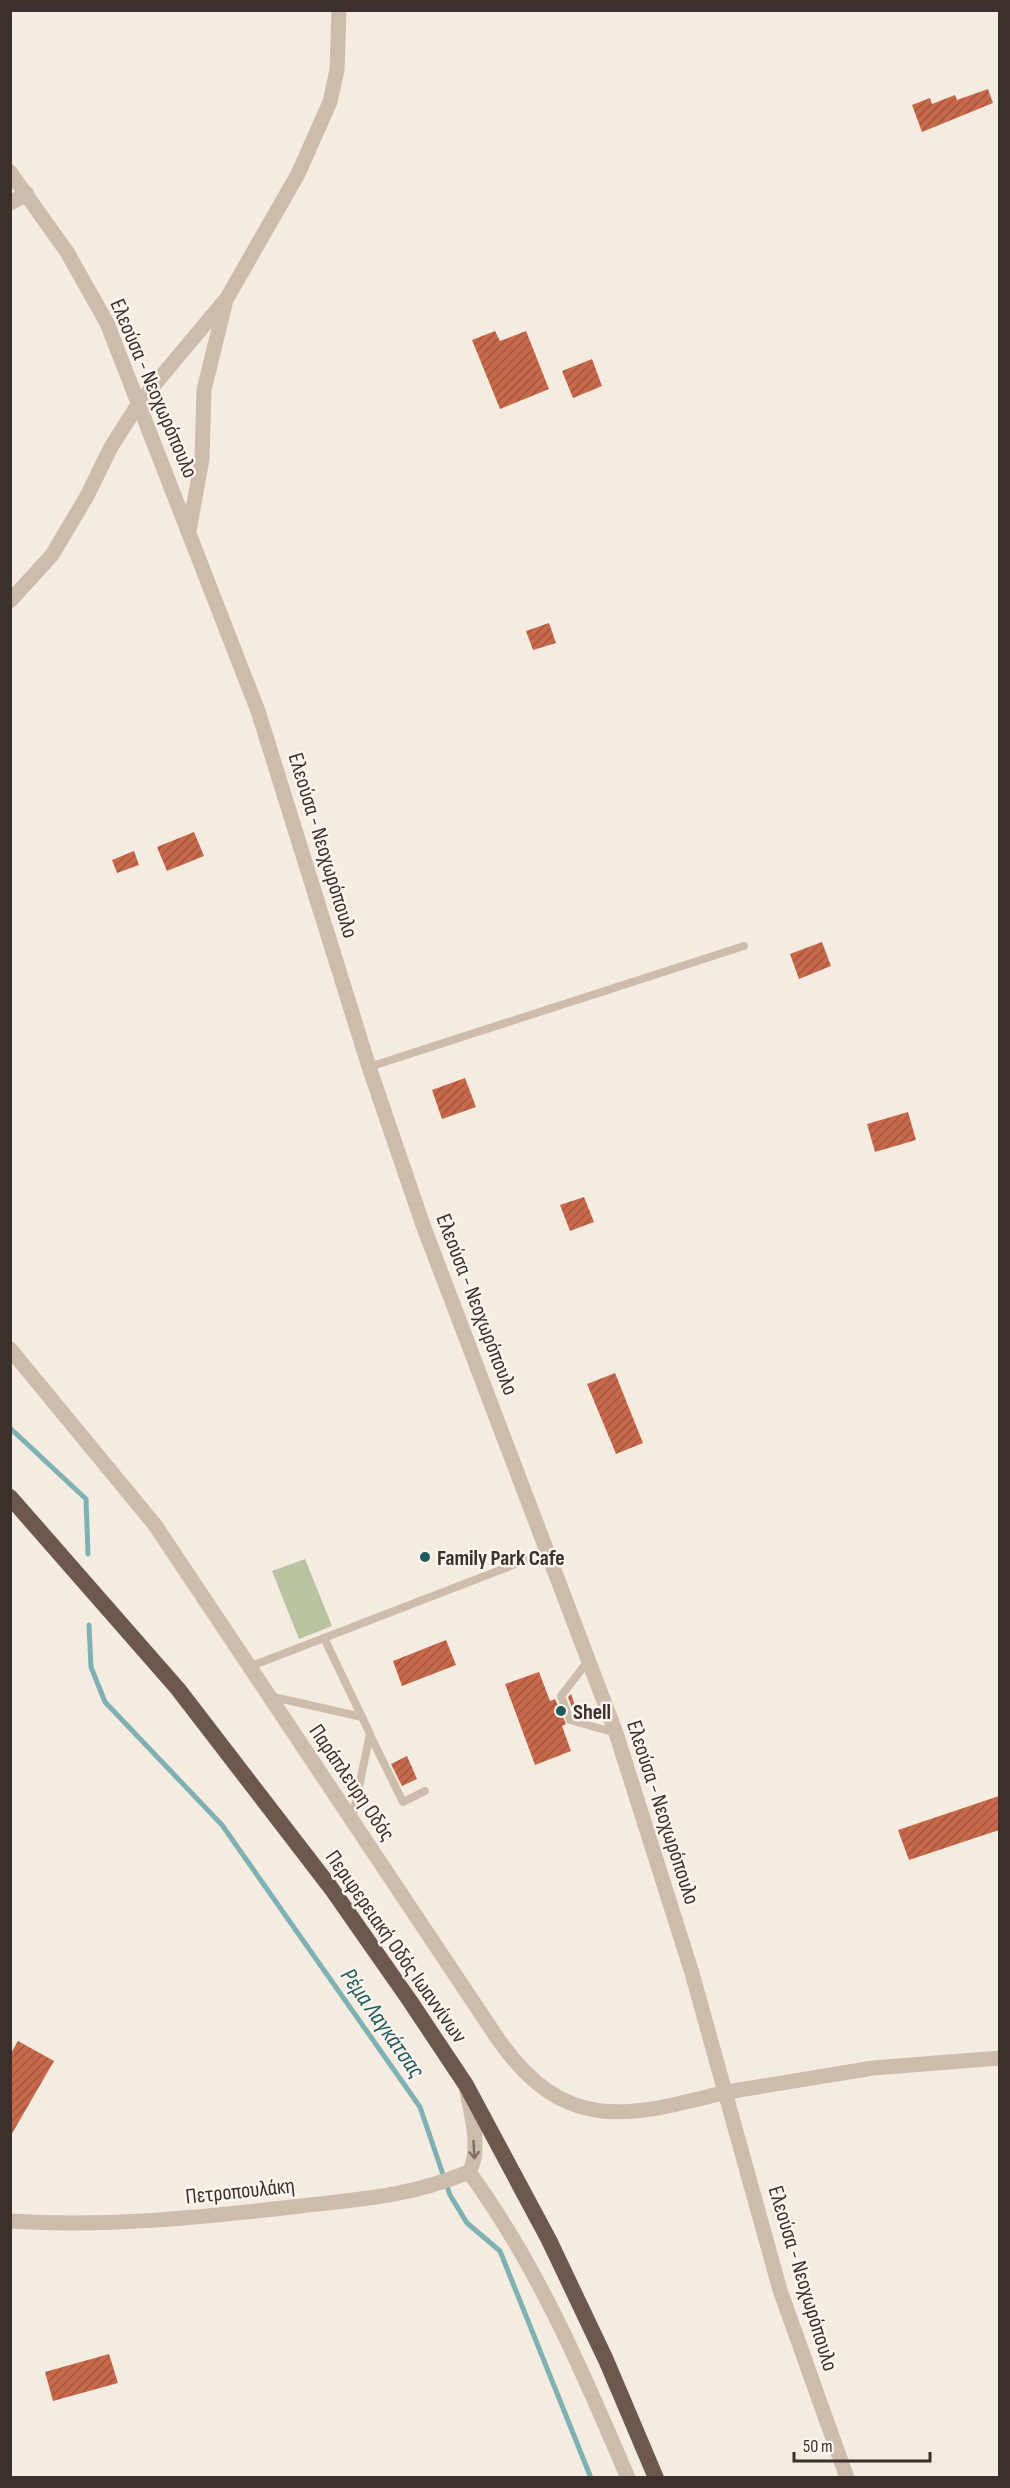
<svg xmlns="http://www.w3.org/2000/svg" width="1010" height="2488" font-family="'Sofia Sans Condensed',sans-serif">
<style>
.green{fill:#b8c4a0}
.lines{fill:none;stroke-linecap:round;stroke-linejoin:round}
.stream{stroke:#7fb0b2;stroke-width:5}
.building{fill:url(#building-hatch)}
.service{stroke:#cdbbac;stroke-width:8}
.minor{stroke:#cdbbac;stroke-width:15}
.tertiary{stroke:#cdbbac;stroke-width:15}
.trunk{stroke:#6c584f;stroke-width:16}
.oneway{stroke:#7d6f65}
.poi-dot{fill:#1f5a5e;stroke:#fbf5ee;stroke-width:2}
.labels{text-anchor:middle;stroke-width:5;stroke-linejoin:round;paint-order:stroke}
.street-label{font-size:22px;fill:#3b302b;stroke:#fbf5ee}
.poi-label{font-size:22px;font-weight:bold;fill:#3b302b;stroke:#fbf5ee;text-anchor:start}
.water-label{font-size:24px;font-style:italic;fill:#1f5a5e;stroke:#fbf5ee}
</style>
<defs>
<pattern id="building-hatch" width="6" height="6" patternUnits="userSpaceOnUse" patternTransform="scale(1.5)"><rect width="6" height="6" fill="#c8694b"/><path d="M-1 1l2-2M0 6l6-6M5 7l2-2" fill="none" stroke="#a4573f"/></pattern>
</defs>
<rect width="100%" height="100%" fill="#f4ebe1"/>
<!-- green -->
<polygon class="green" points="305,1559 332,1626 299,1639 272,1571"/>
<g class="lines">
<!-- stream -->
<g class="stream">
<polyline points="10,1428 86,1499 88,1554"/>
<polyline points="89,1625 91,1667 105,1702 222,1825 420,2107 450,2195 467,2223 500,2251 591,2478"/>
</g>
</g>
<!-- building -->
<g class="building">
<polygon points="988,89 993,103 922,132 912,105 930,98 932,104 955,95 957,100"/>
<polygon points="495,331 500,341 526,331 549,389 500,409 472,340"/>
<polygon points="592,359 602,386 573,398 562,371"/>
<polygon points="549,623 556,643 533,650 526,631"/>
<polygon points="194,832 204,856 167,871 157,847"/>
<polygon points="134,851 139,865 117,873 112,860"/>
<polygon points="822,942 831,966 799,979 790,954"/>
<polygon points="465,1078 476,1107 442,1119 432,1090"/>
<polygon points="908,1112 916,1140 875,1152 867,1124"/>
<polygon points="584,1197 594,1222 570,1231 560,1205"/>
<polygon points="615,1373 643,1443 616,1454 587,1384"/>
<polygon points="446,1640 456,1665 402,1686 393,1661"/>
<polygon points="539,1672 550,1701 555,1699 566,1724 562,1726 571,1751 535,1765 505,1684"/>
<polygon points="571,1694 579,1716 575,1715 568,1697"/>
<polygon points="407,1756 417,1779 402,1786 391,1764"/>
<polygon points="999,1796 999,1830 909,1860 898,1830"/>
<polygon points="18,2041 54,2061 10,2137 10,2055"/>
<polygon points="109,2354 118,2383 53,2401 45,2372"/>
</g>
<g class="lines">
<!-- service -->
<g class="service">
<polyline points="369,1067 744,946"/>
<polyline points="324,1638 362,1717"/>
<polyline points="588,1661 561,1696 570,1720 616,1733"/>
<polyline points="249,1667 547,1552"/>
<polyline points="269,1696 362,1717 370,1734 352,1820"/>
<polyline points="370,1735 403,1802 425,1791"/>
</g>
<!-- minor -->
<g class="minor">
<polyline points="10,203 27,194"/>
<polyline points="189,531 202,459 204,390 225,304"/>
<polyline points="10,601 52,555 87,496 111,447 139,403 227,298 298,174 330,102 337,70 339,10"/>
<polyline points="727,2092 873,2068 1000,2058"/>
</g>
<!-- tertiary -->
<g class="tertiary">
<polyline points="10,172 67,252 107,323 258,711 369,1067 423,1225 616,1733 692,1973 780,2290 847,2478"/>
<path d="M10,1349L155,1525L498,2039C565,2135 628,2117 727,2092"/>
<path d="M467,2091C471,2115 482,2150 469,2172"/>
<path d="M469,2172C537,2265 583,2372 628,2478"/>
<path d="M10,2221C105,2227 198,2218 292,2207C359,2199 405,2198 469,2172"/>
</g>
<!-- trunk -->
<polyline class="trunk" points="10,1497 178,1689 331,1888 410,2001 466,2085 549,2240 606,2360 656,2478"/>
</g>
<!-- one-way arrows -->
<defs><path id="oneway-shaft" d="M-6 0H5M1.5-3L5.5 0L1.5 3" fill="none" stroke-width="1.6" stroke-linecap="round" stroke-linejoin="round" transform="scale(1.5)"/></defs>
<use class="oneway" href="#oneway-shaft" transform="translate(474 2150) rotate(87)"/>
<!-- markers -->
<g class="poi-dot">
<circle cx="425" cy="1557" r="6"/>
<circle cx="561" cy="1711" r="6"/>
</g>
<g class="labels">
<!-- street labels -->
<g class="street-label">
<text transform="translate(155 388) rotate(67)" y="8">Ελεούσα - Νεοχωρόπουλο</text>
<text transform="translate(324 845) rotate(73)" y="8">Ελεούσα - Νεοχωρόπουλο</text>
<text transform="translate(478 1304) rotate(69)" y="8">Ελεούσα - Νεοχωρόπουλο</text>
<text transform="translate(353 1782) rotate(56)" y="8">Παράπλευρη Οδός</text>
<text transform="translate(664 1812) rotate(72)" y="8">Ελεούσα - Νεοχωρόπουλο</text>
<text transform="translate(397 1946) rotate(55)" y="8">Περιφερειακή Οδός Ιωαννίνων</text>
<text transform="translate(240 2190) rotate(-6)" y="8">Πετροπουλάκη</text>
<text transform="translate(804 2278) rotate(73)" y="8">Ελεούσα - Νεοχωρόπουλο</text>
</g>
<!-- poi labels -->
<g class="poi-label">
<text x="437" y="1565">Family Park Cafe</text>
<text x="573" y="1719">Shell</text>
</g>
<!-- water labels -->
<g class="water-label">
<text transform="translate(383 2023) rotate(55)" y="8">Ρέμα Λαγκάτσας</text>
</g>
</g>
<!-- border -->
<rect width="1010" height="2488" fill="none" stroke="#3b302b" stroke-width="24"/>
<!-- scale -->
<path d="M794 2452v9h136v-9" fill="none" stroke="#3b302b" stroke-width="3"/>
<text x="803" y="2452" font-size="18" fill="#3b302b" stroke="#fbf5ee" stroke-width="4.5" paint-order="stroke">50 m</text>
</svg>
